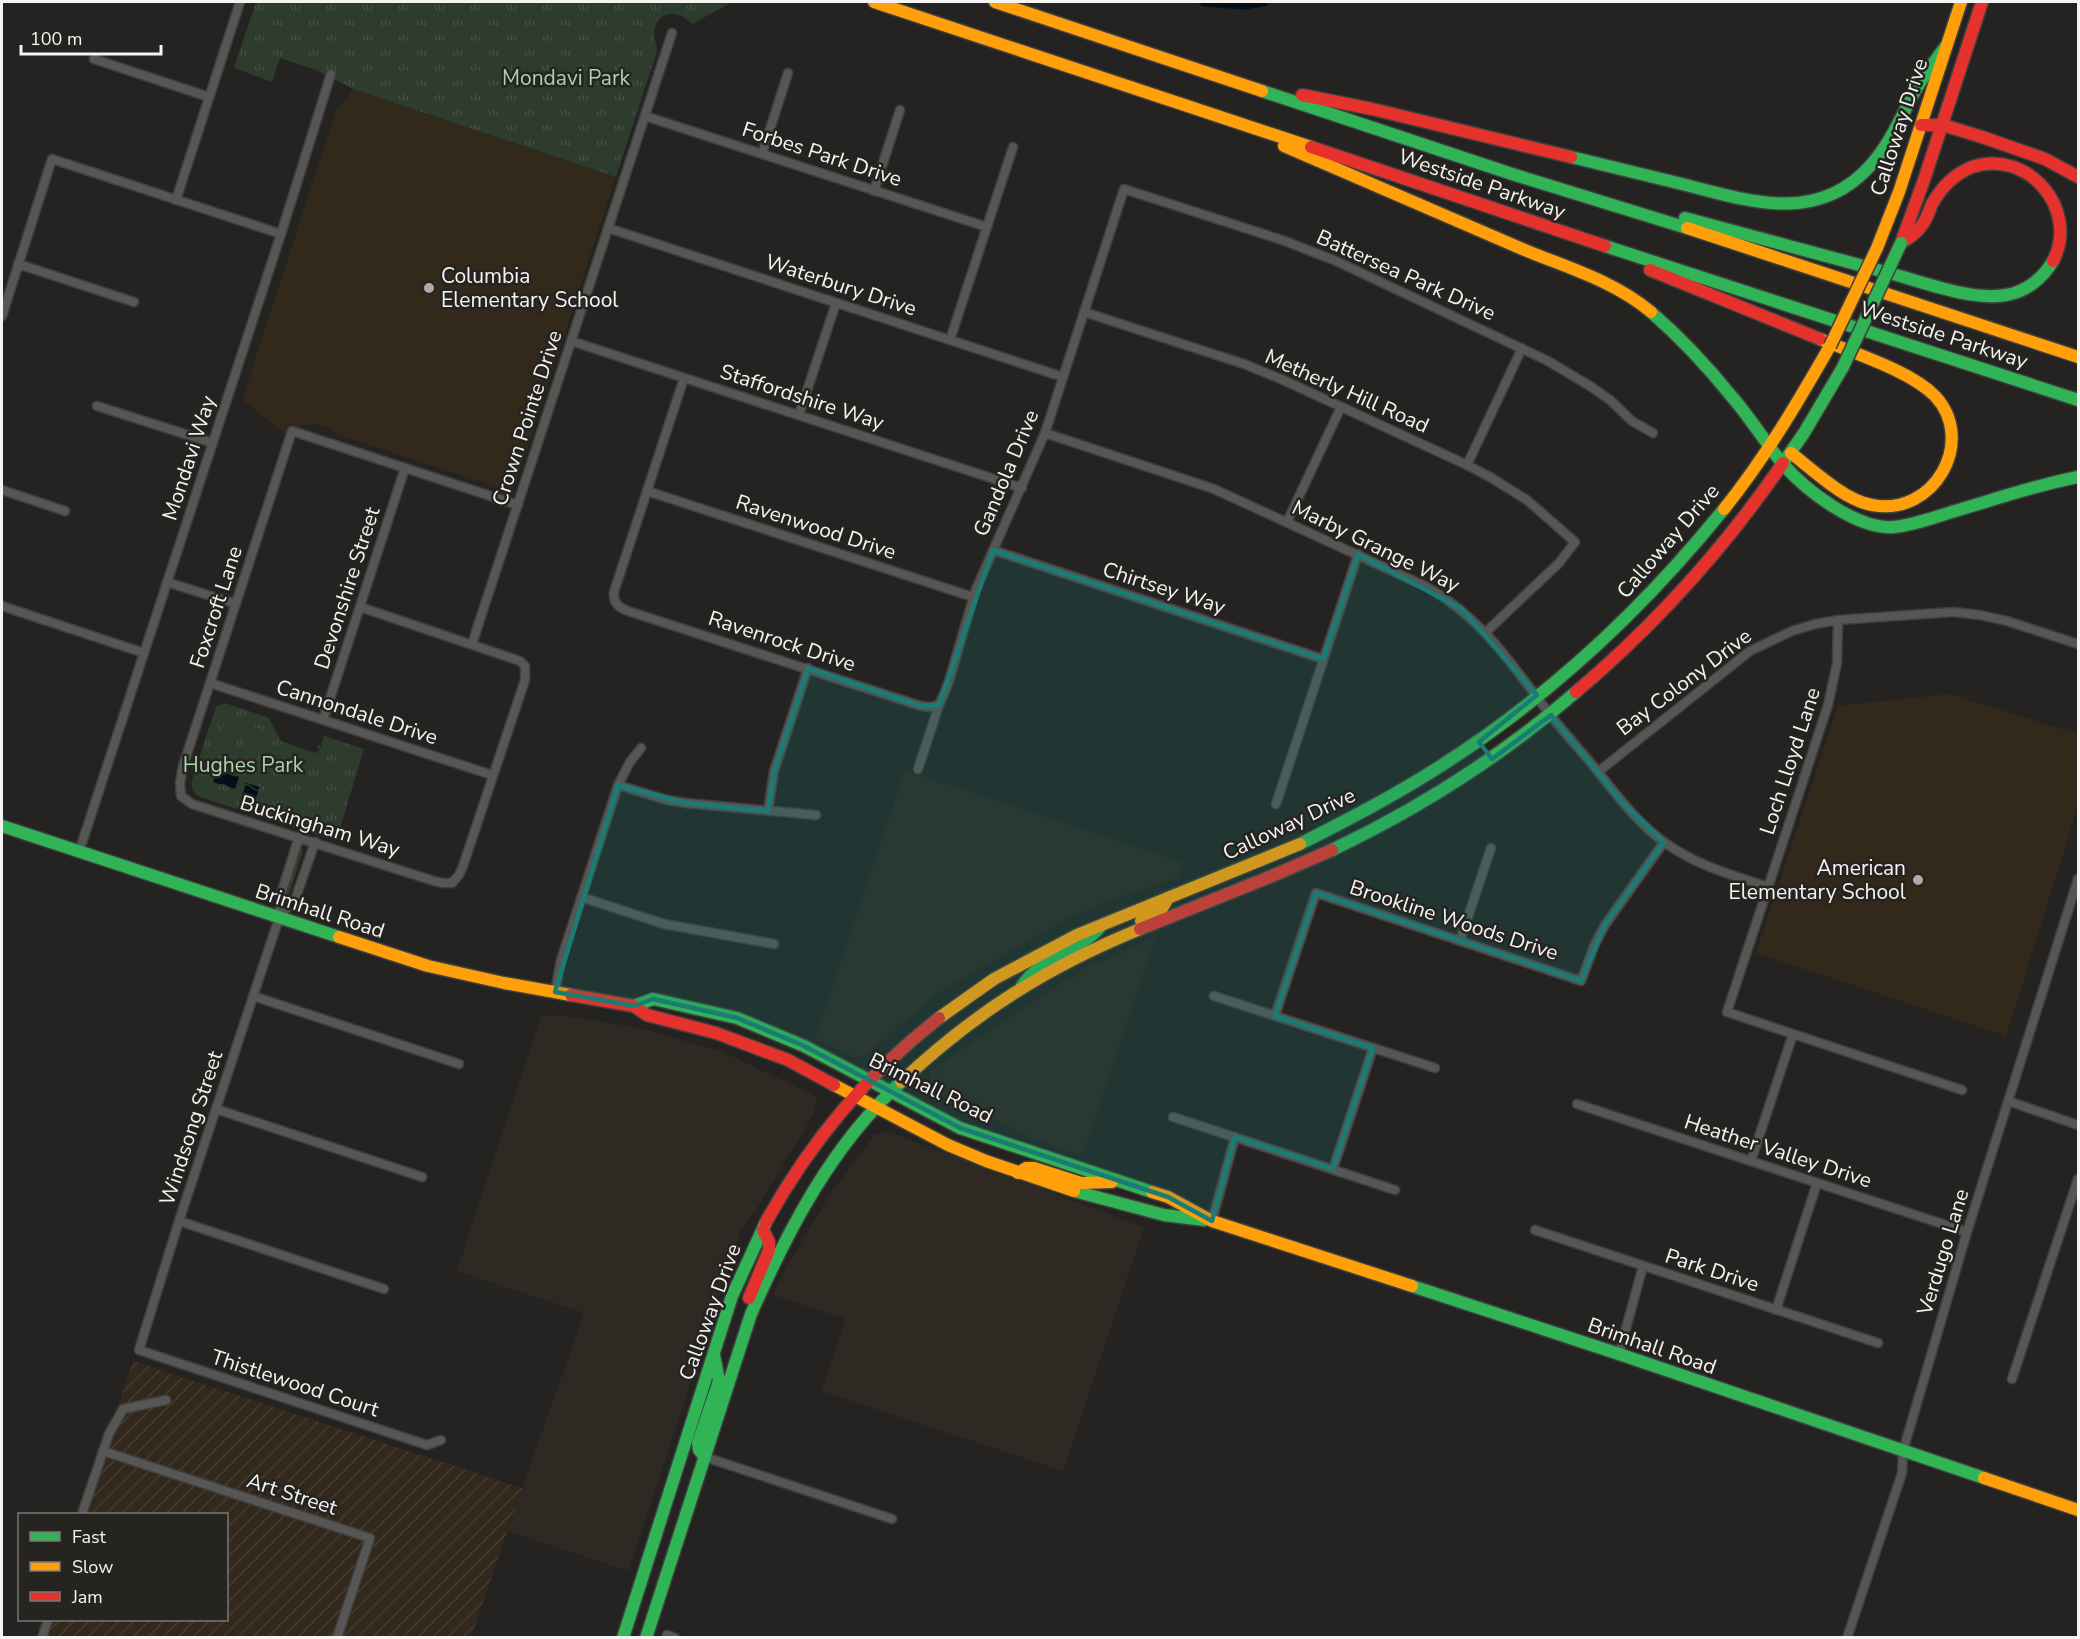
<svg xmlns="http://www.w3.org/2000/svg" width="2080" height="1639" font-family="'Nunito Sans',sans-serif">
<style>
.built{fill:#2e2922}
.industrial{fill:url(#industrial-furrows)}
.education{fill:#32291b}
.grass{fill:url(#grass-tufts)}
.garden{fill:#2e3c2d}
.water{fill:url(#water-waves)}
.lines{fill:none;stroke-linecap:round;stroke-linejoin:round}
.canal{stroke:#030f19;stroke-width:9}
.street-casing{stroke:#3f3f3e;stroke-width:11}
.fast-casing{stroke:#3f3f3e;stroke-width:15}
.slow-casing{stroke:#3f3f3e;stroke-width:15}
.jam-casing{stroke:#3f3f3e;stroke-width:15}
.street{stroke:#565655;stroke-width:8}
.fast{stroke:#30b455;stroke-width:12}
.slow{stroke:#ff9f0a;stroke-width:12}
.jam{stroke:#e5322d;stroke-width:12}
.fast-bridge-casing{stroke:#3f3f3e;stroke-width:15;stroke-linecap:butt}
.slow-bridge-casing{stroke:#3f3f3e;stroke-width:15;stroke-linecap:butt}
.fast-bridge{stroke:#30b455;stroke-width:12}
.slow-bridge{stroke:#ff9f0a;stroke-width:12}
.marked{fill:#1a7c75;fill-opacity:0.2;stroke:#1a7c75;stroke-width:4.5;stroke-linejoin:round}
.poi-dot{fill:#acaba9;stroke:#252421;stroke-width:2}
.labels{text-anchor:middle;stroke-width:5;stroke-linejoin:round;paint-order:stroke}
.park-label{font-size:21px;fill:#a9d5a7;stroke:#252421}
.street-label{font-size:21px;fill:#f5f4f2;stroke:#252421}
.poi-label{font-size:21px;fill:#f5f4f2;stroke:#252421;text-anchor:start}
</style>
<defs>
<pattern id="industrial-furrows" width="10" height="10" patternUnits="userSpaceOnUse" patternTransform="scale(1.5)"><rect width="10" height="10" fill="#32281b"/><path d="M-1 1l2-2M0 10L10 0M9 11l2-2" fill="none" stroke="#463d31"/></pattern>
<pattern id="grass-tufts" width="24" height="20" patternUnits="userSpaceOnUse" patternTransform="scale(1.5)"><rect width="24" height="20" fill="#2e3c2d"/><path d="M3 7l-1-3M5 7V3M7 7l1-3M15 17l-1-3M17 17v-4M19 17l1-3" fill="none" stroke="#434f42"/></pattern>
<pattern id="water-waves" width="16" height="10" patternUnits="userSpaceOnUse" patternTransform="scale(1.5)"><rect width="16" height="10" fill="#030f19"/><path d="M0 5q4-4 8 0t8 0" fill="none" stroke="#28333b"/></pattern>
</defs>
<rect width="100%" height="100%" fill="#242322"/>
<!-- built -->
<g class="built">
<polygon points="905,771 1183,862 1178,878 1110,901 1076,914 939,992 865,1056 854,1058 816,1039"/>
<polygon points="1156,937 1083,1156 1029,1137 932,1091 930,1072 981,1036 1087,967"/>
<polygon points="541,1015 575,1017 644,1029 723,1052 816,1096 814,1114 761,1202 740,1233 629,1571 507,1531 584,1313 457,1271"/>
<polygon points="889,1132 1144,1227 1063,1471 821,1391 845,1319 773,1295 790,1261 832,1191 875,1134"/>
</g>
<!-- industrial -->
<polygon class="industrial" points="133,1361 522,1488 471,1637 42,1638 48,1620 226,1620 226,1514 82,1514"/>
<!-- education -->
<g class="education">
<polygon points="353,89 616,177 515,486 507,490 337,434 328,428 316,424 302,425 285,433 242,400 337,108 342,105"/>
<polygon points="1949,694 2078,734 2078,807 2006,1036 1756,953 1838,706"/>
</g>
<!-- grass -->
<g class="grass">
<path d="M256,2H732L692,24C680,10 658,9 654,31C653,38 657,44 657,51L616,177L353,89L316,70L280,58L272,82L234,68Z"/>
<path d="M225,703L269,718L281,741L315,753L319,751L317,745L321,746L324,736L364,749L336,841L200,797C193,793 191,788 192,780L216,707Z"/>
<polygon points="301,848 303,850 287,901 282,900"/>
</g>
<!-- garden -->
<g class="garden">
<polygon points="226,718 240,723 230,754 216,749"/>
<polygon points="250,726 265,730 255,762 240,757"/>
<polygon points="278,744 312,754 305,775 272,765"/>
</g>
<!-- water -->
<g class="water">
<polygon points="217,770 239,777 235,789 213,782"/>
<polygon points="246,783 260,787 255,800 242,796"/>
</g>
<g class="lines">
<!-- canal -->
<polyline class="canal" points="1204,2 1243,5 1264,2"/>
<!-- street casing -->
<g class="street-casing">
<g id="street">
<polyline points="94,59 209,97"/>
<polyline points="645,116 987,227"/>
<polyline points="762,154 788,73"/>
<polyline points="874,191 900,110"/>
<polyline points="176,200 240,2"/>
<polyline points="608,228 1063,377"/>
<polyline points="18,264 134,302"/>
<polyline points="1084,312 1244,364 1281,379 1467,465 1490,477 1527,500 1575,542 1559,563 1486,632"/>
<polyline points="2,316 52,159 281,234"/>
<polyline points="950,340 1013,147"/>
<polyline points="571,341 1022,488"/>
<path d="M684,378L614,592C613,603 618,607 628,611L921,706L930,707L939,705"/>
<polyline points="97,406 213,443"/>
<polyline points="799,415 836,303"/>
<path d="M1045,433L1214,489L1427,587C1485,620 1513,667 1552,717C1567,736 1584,754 1599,773C1619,798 1638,823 1664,842C1695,865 1732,875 1768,887"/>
<polyline points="1467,465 1522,348"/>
<polyline points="2,490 65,511"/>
<polyline points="647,491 973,597"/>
<polyline points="1287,522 1341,407"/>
<polyline points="993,550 1323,659"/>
<polyline points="167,582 236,604"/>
<polyline points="2,606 144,653"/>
<polyline points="360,607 520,661 525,666 525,680 463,866 459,875 452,883 443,883 434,881 192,804 181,796 180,783 183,766 292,431 518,505"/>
<polyline points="1838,620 1837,663 1828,705 1727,1012 1962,1090"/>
<polyline points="472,644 672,33"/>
<polyline points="210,683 492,775"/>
<polyline points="323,720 405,468"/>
<polyline points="918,769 939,705 948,684 976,589 1045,433 1124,189 1285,241 1336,261 1548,361 1590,386 1610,400 1632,421 1653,433"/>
<polyline points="1598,772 1750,651 1792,631 1815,624 1838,620 1953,612 1980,615 2007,621 2078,644"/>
<polyline points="618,785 667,800 686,803 816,815"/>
<polyline points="1276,804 1358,554"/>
<polyline points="768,811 774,771 808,668"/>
<polyline points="299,837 281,894 279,918 179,1221 139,1350 427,1445 441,1440"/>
<polyline points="79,852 281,234 331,74"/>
<polyline points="581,897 664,924 774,944"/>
<polyline points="279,917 295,900 315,842"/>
<polyline points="1460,941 1491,848"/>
<polyline points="555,992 561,960 618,785 630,762 641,748"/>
<polyline points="253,996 459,1064"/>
<polyline points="1214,996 1435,1068"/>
<polyline points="1275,1016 1316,893 1581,981 1595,944 1605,925 1664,842"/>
<polyline points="2008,1101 2078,1125"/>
<polyline points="1577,1104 1967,1232"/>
<polyline points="216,1109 422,1177"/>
<polyline points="1173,1117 1395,1190"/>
<polyline points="1751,1161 1793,1034"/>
<polyline points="1333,1169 1373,1048"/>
<polyline points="179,1221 384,1289"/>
<polyline points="1212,1221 1235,1137"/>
<polyline points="1535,1230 1878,1343"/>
<polyline points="1776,1310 1817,1183"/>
<polyline points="1619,1354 1643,1266"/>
<polyline points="2012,1379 2078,1179"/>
<polyline points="103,1451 370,1538 337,1638"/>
<polyline points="705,1457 892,1519"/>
<polyline points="82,1514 109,1434 123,1409 166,1400"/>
<polyline points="667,1635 675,1638"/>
<polyline points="42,1638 48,1620"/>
<polyline points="1847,1638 1902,1473 1903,1451 1967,1232 2078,879"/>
</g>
</g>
<!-- fast casing -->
<g class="fast-casing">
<g id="fast">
<polyline points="1262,91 1515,175 1687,228"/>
<path d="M1571,157C1608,166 1645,175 1682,184C1748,201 1817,225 1870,166C1890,144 1901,117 1915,91C1924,75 1935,61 1946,46"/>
<path d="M1685,218C1753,236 1821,255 1889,273C1924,282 1971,301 2006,295C2026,292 2043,278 2053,261"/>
<polyline points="1605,246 2078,400"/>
<path d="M1651,312C1681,338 1708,367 1733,398C1751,419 1765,442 1782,463C1805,490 1857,530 1894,527C1915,525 1935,517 1955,511C1996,499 2036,485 2078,477"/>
<polyline points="1783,463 1804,433 1843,367"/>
<polyline points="2,826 339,937"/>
<path d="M1300,844C1347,820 1394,796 1439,767C1548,698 1643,609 1724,509"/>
<path d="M1332,850C1420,808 1502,756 1576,692"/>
<path d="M1022,986C1041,956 1079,953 1101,926"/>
<polyline points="634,1006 653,999 737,1018 804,1046 960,1128 1152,1192"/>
<polyline points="1074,1191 1164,1215 1204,1220"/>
<polyline points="1412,1286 1619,1354 1984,1478"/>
<polyline points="705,1457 699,1450 698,1443 719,1381 714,1355"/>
<polyline points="623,1638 732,1296 766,1222"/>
<path d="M646,1638L751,1314C788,1230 832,1145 901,1082"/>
</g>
</g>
<!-- slow casing -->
<g class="slow-casing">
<g id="slow">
<polyline points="874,2 1311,147"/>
<polyline points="995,2 1262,91"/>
<path d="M1284,146C1363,180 1441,214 1520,248C1565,267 1613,280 1651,312"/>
<polyline points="1687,228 2078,357"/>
<polyline points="1877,248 1899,192 1961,2"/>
<path d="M1791,453C1813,470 1844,500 1872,505C1934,517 1977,441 1935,396C1911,371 1853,353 1820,339"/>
<path d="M1724,509C1765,458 1798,402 1830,346"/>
<polyline points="1141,921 1160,912 1168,898"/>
<polyline points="339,937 428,966 504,983 571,995"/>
<polyline points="939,1018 994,979 1077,935 1300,844"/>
<path d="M901,1082C974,1013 1047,967 1140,929"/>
<polyline points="834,1085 948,1145 986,1161 1074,1191"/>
<polyline points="1018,1173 1026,1168 1034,1168 1081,1183 1112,1182"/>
<polyline points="1152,1192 1168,1197 1212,1221 1412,1286"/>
<polyline points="1984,1478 2078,1510"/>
</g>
</g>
<!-- jam casing -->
<g class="jam-casing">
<g id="jam">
<polyline points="1302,95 1372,109 1571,157"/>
<polyline points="1921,125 1943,125 1982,137 2045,159 2078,177"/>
<polyline points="1311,147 1605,246"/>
<polyline points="1901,243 1924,180 1982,2"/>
<path d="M1901,243C1909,238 1917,233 1922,225C1927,219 1929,211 1932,204C1941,188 1954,174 1972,167C2027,148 2080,209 2053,261"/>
<polyline points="1650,270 1820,339"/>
<path d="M1576,692C1655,625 1724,549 1783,463"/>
<polyline points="1140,929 1272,876 1332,850"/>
<polyline points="571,995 634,1006 647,1015 716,1033 788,1060 834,1085"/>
<path d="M766,1222C810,1142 867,1074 939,1018"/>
<polyline points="749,1298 769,1250 769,1242 763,1230"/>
</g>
</g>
<!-- street -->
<use href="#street" class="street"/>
<!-- fast -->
<use href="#fast" class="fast"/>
<!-- slow -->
<use href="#slow" class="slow"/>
<!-- jam -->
<use href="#jam" class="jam"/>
<!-- fast-bridge casing -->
<g class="fast-bridge-casing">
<polyline id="fast-bridge" points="1843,367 1901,243"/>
</g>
<!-- slow-bridge casing -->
<g class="slow-bridge-casing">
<polyline id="slow-bridge" points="1830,346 1877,248"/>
</g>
<!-- fast-bridge -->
<use href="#fast-bridge" class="fast-bridge"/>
<!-- slow-bridge -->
<use href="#slow-bridge" class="slow-bridge"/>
</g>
<!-- marked area -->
<path class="marked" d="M993,550L1323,659L1358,554L1462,609L1537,695L1479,742L1492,759L1551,715L1623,803L1664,842L1605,925L1581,981L1316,893L1275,1016L1373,1048L1333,1169L1235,1137L1212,1221L1168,1197L960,1128L804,1046L737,1018L653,999L634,1006L555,992L618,785L686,803L768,811L774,771L808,668L921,706L939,705Z"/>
<!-- markers -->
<g class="poi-dot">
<circle cx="429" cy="288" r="6"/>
<circle cx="1918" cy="880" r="6"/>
</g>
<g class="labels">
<!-- park labels -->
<g class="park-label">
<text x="566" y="85">Mondavi Park</text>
<text x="243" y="772">Hughes Park</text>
</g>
<!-- street labels -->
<g class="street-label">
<text transform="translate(1899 127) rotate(-72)" y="7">Calloway Drive</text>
<text transform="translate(822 154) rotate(18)" y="7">Forbes Park Drive</text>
<text transform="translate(1482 184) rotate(19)" y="7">Westside Parkway</text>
<text transform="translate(1406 275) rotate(24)" y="7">Battersea Park Drive</text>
<text transform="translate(841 285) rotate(18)" y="7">Waterbury Drive</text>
<text transform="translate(1944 335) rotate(18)" y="7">Westside Parkway</text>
<text transform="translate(1347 391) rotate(24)" y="7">Metherly Hill Road</text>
<text transform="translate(802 397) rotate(18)" y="7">Staffordshire Way</text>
<text transform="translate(527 418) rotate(-72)" y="7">Crown Pointe Drive</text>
<text transform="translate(189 458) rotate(-72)" y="7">Mondavi Way</text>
<text transform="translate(1006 473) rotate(-67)" y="7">Gandola Drive</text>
<text transform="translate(816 527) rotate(18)" y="7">Ravenwood Drive</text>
<text transform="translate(1668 541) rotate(-49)" y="7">Calloway Drive</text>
<text transform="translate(1376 546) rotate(26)" y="7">Marby Grange Way</text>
<text transform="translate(347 588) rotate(-72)" y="7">Devonshire Street</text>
<text transform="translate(1164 588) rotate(18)" y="7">Chirtsey Way</text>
<text transform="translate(216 607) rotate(-72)" y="7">Foxcroft Lane</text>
<text transform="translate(782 641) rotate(18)" y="7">Ravenrock Drive</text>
<text transform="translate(1684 682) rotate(-37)" y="7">Bay Colony Drive</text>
<text transform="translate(357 712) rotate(18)" y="7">Cannondale Drive</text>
<text transform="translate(1790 761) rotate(-72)" y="7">Loch Lloyd Lane</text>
<text transform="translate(1289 824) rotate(-25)" y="7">Calloway Drive</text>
<text transform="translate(320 826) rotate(17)" y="7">Buckingham Way</text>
<text transform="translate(320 911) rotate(18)" y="7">Brimhall Road</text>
<text transform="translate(1454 920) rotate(18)" y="7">Brookline Woods Drive</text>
<text transform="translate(931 1088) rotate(26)" y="7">Brimhall Road</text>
<text transform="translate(191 1128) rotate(-72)" y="7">Windsong Street</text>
<text transform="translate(1778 1151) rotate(18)" y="7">Heather Valley Drive</text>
<text transform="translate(1943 1252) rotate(-73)" y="7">Verdugo Lane</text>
<text transform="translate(1712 1270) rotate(18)" y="7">Park Drive</text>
<text transform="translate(710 1312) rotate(-70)" y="7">Calloway Drive</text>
<text transform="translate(1652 1346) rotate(19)" y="7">Brimhall Road</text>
<text transform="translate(295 1383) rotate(18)" y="7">Thistlewood Court</text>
<text transform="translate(292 1494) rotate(18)" y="7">Art Street</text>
</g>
<!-- poi labels -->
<g class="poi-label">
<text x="441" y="283">Columbia<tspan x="441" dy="24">Elementary School</tspan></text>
<text x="1906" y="875" text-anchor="end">American<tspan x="1906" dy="24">Elementary School</tspan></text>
</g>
</g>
<!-- border -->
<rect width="2080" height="1639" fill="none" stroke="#f5f4f2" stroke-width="6"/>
<!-- legend -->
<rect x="18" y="1513" width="210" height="108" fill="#252421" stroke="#787775" stroke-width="1.5"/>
<rect x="30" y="1532" width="30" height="9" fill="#30b455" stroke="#787775" stroke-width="1.5"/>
<text x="72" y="1543" font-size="18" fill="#f5f4f2">Fast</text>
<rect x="30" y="1562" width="30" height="9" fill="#ff9f0a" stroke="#787775" stroke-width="1.5"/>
<text x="72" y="1573" font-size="18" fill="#f5f4f2">Slow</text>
<rect x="30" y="1592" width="30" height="9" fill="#e5322d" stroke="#787775" stroke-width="1.5"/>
<text x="72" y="1603" font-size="18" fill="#f5f4f2">Jam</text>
<!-- scale -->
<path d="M21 45v9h140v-9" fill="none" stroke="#f5f4f2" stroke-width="3"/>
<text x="30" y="45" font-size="18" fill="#f5f4f2" stroke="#252421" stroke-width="4.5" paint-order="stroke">100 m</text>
</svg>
